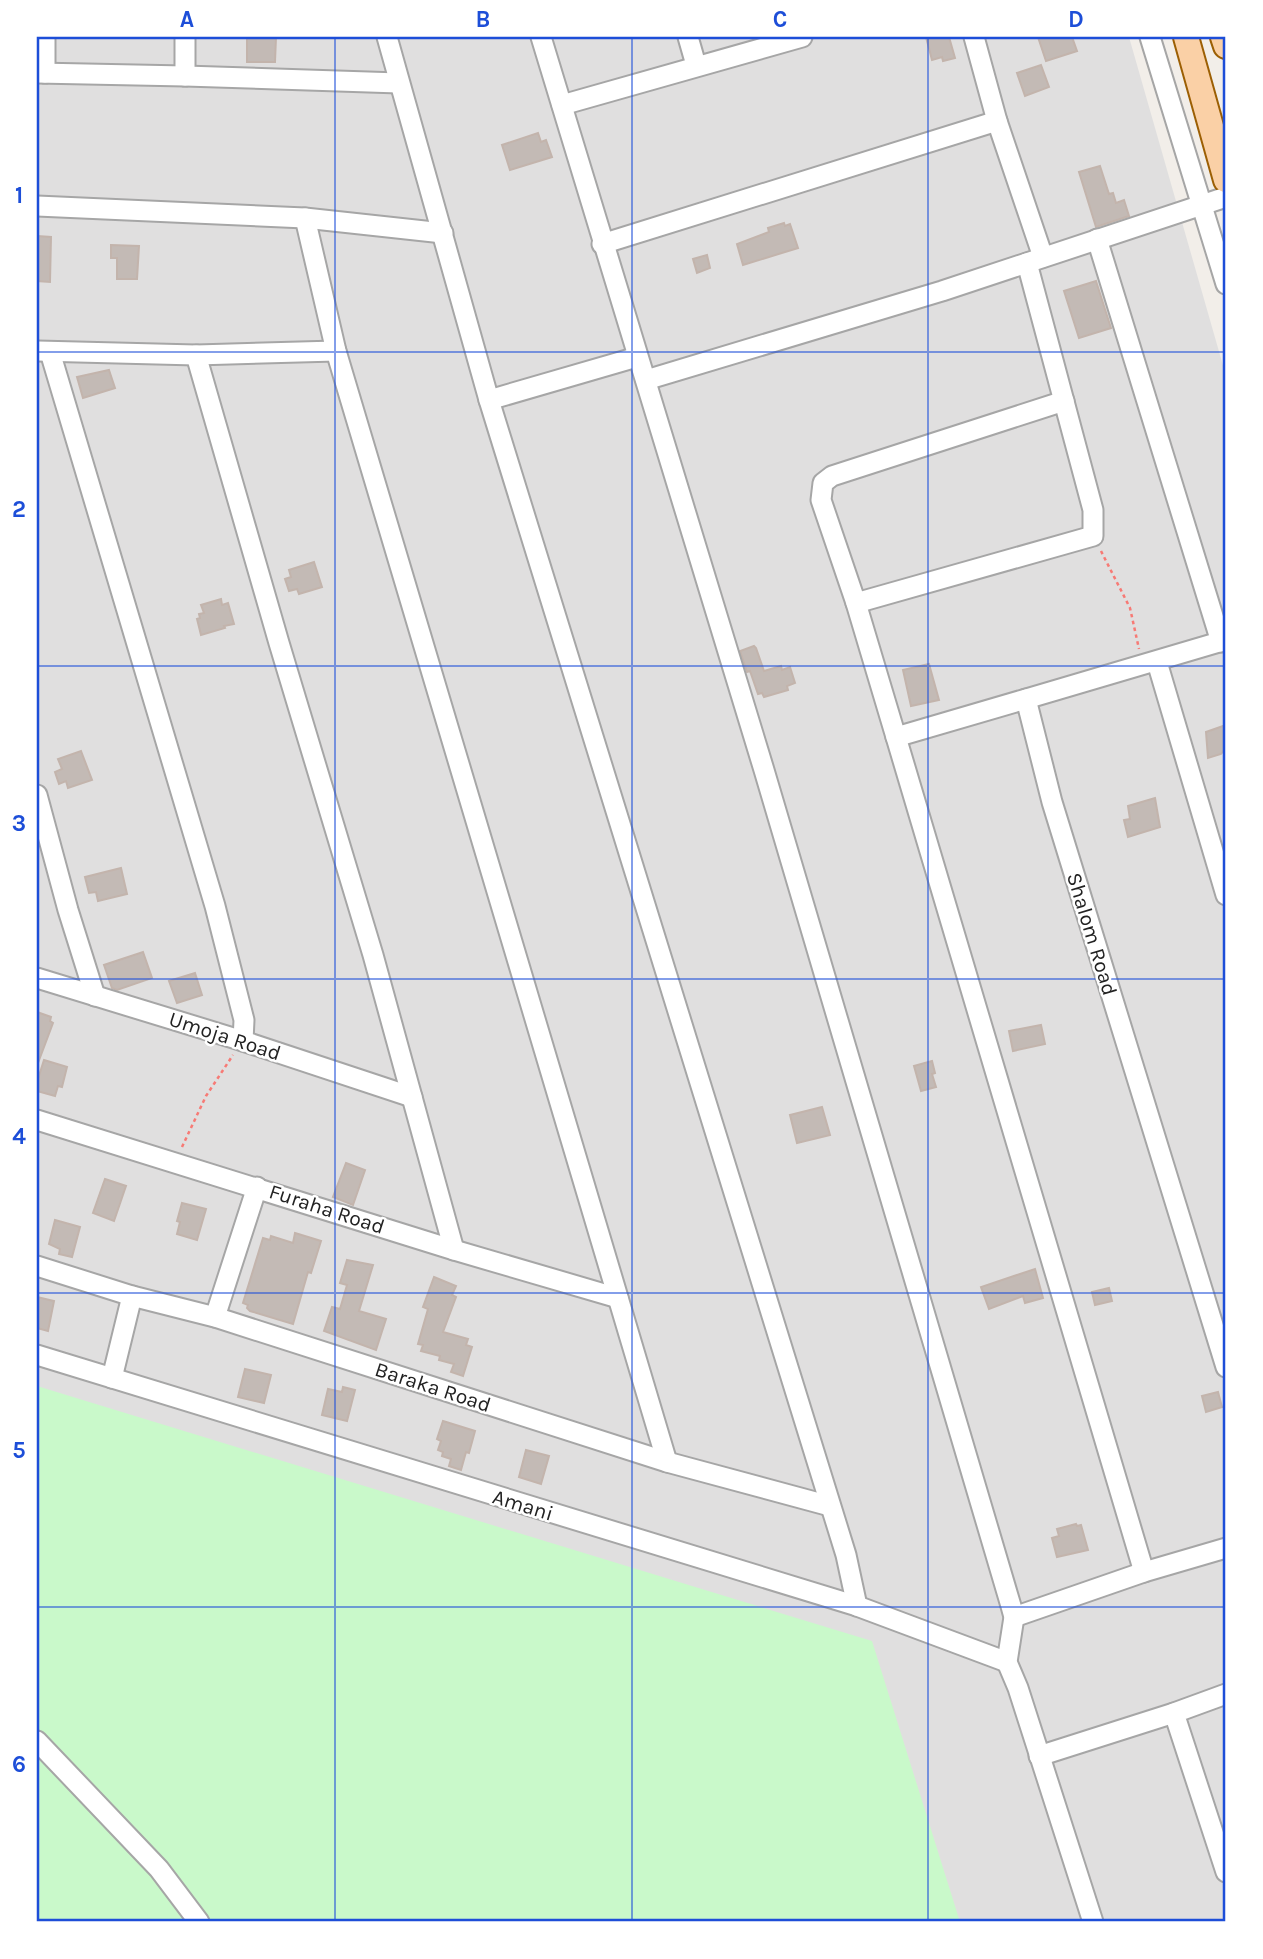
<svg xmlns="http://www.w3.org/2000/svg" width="1263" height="1959" font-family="Karla,sans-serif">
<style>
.residential{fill:#e0dfdf}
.park{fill:#c9f9ca}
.building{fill:#c3bab5;stroke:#c3b4ac;stroke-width:2}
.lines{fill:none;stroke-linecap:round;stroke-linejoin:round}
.minor-casing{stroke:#a6a6a6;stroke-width:23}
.major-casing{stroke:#9c5f04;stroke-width:28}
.path{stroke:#f77a75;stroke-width:2.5;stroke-dasharray:3.5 3.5;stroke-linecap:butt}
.minor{stroke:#fff;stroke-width:19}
.major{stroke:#fad0a6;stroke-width:24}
.grid{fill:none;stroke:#1d4ed8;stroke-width:2;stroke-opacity:0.55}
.labels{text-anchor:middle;stroke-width:5;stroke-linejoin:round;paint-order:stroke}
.street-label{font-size:21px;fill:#222;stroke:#fff}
.neatline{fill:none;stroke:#1d4ed8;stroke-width:2.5}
.grid-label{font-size:23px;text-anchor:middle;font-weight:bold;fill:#1d4ed8}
</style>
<rect width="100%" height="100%" fill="#f2eee9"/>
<!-- residential -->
<polygon class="residential" points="37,37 1129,37 1226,376 1226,1922 37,1922"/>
<!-- park -->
<polygon class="park" points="37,1386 872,1641 960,1922 37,1922"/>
<!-- building -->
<g class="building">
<polygon points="247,37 276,37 275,62 247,62"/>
<polygon points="926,37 949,37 955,58 943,61 942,57 932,60"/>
<polygon points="1038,37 1072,37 1077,51 1046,61"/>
<polygon points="1041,65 1049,87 1025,96 1017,73"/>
<polygon points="538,133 541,142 546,140 552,157 510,170 502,145"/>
<polygon points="1100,166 1109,194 1113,193 1116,203 1124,200 1129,216 1096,227 1079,172"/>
<polygon points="784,223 785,226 790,224 798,248 743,265 737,244 769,232 768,228"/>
<polygon points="37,236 51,237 50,282 37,281"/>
<polygon points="111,245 139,246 137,279 117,279 117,258 111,258"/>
<polygon points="707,255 710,268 697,273 693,259"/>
<polygon points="1096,281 1111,328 1079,338 1064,291"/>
<polygon points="109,370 115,388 83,398 77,377"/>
<polygon points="314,562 322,587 299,594 297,589 289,591 285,579 291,577 289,570"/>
<polygon points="221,599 222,605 228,603 234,624 224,626 225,628 201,635 197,619 200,618 199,614 204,613 201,605"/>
<polygon points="754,646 756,648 764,671 781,666 782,670 790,667 795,683 787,686 788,690 764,697 762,693 758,694 750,671 747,672 740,651"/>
<polygon points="929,664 939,700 911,706 903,670"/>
<polygon points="1226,725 1226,748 1221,754 1208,758 1206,732"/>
<polygon points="81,751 92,780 68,788 66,781 59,784 55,772 62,769 58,759"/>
<polygon points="1155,798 1160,827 1128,837 1124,820 1130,819 1128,806"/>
<polygon points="121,868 127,894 98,901 96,892 89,893 85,877"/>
<polygon points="143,952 152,978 117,990 112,988 104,965"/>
<polygon points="195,973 202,995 177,1003 169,981"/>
<polygon points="37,1012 51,1017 50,1021 53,1023 38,1063"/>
<polygon points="1041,1025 1045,1044 1013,1051 1009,1031"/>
<polygon points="44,1060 67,1067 62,1087 58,1086 55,1096 37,1091 37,1082"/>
<polygon points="932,1061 935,1073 932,1074 936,1087 921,1091 914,1066"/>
<polygon points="822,1107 830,1135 797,1143 790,1115"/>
<polygon points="346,1163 365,1170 353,1205 333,1197"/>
<polygon points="105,1179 126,1186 114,1221 93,1213"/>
<polygon points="182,1203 206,1209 197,1240 177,1234 180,1222 177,1221"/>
<polygon points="55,1220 80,1227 72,1257 59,1254 60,1249 49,1244"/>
<polygon points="295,1233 321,1241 311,1273 308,1272 293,1324 250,1311 247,1308 248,1305 243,1303 263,1238 270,1240 271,1236 293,1243"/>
<polygon points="347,1260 373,1265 359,1311 386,1319 376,1350 324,1331 332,1307 340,1309 347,1285 340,1283"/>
<polygon points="1035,1269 1043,1298 1025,1303 1023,1296 989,1309 981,1287"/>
<polygon points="434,1277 456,1286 452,1295 456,1297 443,1332 468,1339 466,1345 472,1347 463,1376 451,1372 454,1364 439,1360 440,1356 421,1351 423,1345 418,1344 428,1309 423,1307"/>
<polygon points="1109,1288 1112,1301 1095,1305 1092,1292"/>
<polygon points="37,1297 54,1301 48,1331 37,1328"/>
<polygon points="245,1369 271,1375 264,1403 238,1397"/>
<polygon points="343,1387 355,1390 347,1421 322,1415 328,1389 342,1392"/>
<polygon points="1218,1392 1222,1407 1206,1412 1202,1396"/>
<polygon points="443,1421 475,1431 469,1453 466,1452 461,1470 449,1466 451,1459 442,1456 443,1452 438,1450 441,1441 437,1439"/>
<polygon points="526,1450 549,1456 541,1484 519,1477"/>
<polygon points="1076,1524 1077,1526 1081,1525 1088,1550 1057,1557 1052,1538 1059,1536 1057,1529"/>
</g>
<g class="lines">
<!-- minor casing -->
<g class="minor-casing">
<g id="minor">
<polyline points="387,37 489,400 846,1555 857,1606"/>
<polyline points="541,37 764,770 1011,1606 1014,1617 1007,1662 1018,1688 1093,1922"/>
<polyline points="688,37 696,65"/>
<polyline points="974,37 997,121 1043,257"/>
<polyline points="1150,37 1226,284"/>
<polyline points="37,73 185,76 399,83"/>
<polyline points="45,73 45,37"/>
<polyline points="185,76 185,37"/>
<polyline points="562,105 802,37"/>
<polyline points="37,206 305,218 443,233"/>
<polyline points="305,218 336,351 667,1462"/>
<polyline points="1097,239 1221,642"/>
<polyline points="602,244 997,121"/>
<polyline points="38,351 196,355 336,351"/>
<polyline points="50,352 215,906 244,1020 243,1041"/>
<polyline points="196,355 279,643 373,955 454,1250"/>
<polyline points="646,380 942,291 1226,197"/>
<polyline points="489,400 637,357"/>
<polyline points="1064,401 832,476 823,483 821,500 856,603 896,737 1144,1572"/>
<polyline points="856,603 1093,536 1093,510 1027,263"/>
<polyline points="1226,640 1026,699 1052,802 1226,1367"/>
<polyline points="1157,662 1226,895"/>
<polyline points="896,737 1026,699"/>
<polyline points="37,795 68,910 95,996"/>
<polyline points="37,978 243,1041 412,1097"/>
<polyline points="37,1120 454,1250 618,1298"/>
<polyline points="37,1266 132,1296 215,1317 667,1462 830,1506"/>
<polyline points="215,1317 257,1187"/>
<polyline points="37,1355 857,1606 1007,1662"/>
<polyline points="112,1378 132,1296"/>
<polyline points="1014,1617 1144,1572 1226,1548"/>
<polyline points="1226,1694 1174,1713 1226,1872"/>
<polyline points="37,1741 159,1869 199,1922"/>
<polyline points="1039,1756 1174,1713"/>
</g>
</g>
<!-- major casing -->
<g class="major-casing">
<g id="major">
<polyline points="1186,37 1226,180"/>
<polyline points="1223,37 1226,46"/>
</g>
</g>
<!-- path -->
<g class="path">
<polyline points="1101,551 1130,608 1139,649"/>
<polyline points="182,1147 206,1096 233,1055"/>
</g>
<!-- minor -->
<use href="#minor" class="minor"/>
<!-- major -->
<use href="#major" class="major"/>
</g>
<!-- grid -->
<path class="grid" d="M335,37V1922M632,37V1922M928,37V1922M37,352H1226M37,666H1226M37,979H1226M37,1293H1226M37,1607H1226"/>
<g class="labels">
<!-- street labels -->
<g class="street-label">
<text transform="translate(1092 934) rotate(73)" y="7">Shalom Road</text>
<text transform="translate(225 1036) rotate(18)" y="7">Umoja Road</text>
<text transform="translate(327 1209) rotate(18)" y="7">Furaha Road</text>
<text transform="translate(433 1387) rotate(18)" y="7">Baraka Road</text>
<text transform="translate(523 1505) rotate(17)" y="7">Amani</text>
</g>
</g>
<!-- border -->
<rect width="1263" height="1959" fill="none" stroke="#ffffff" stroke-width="77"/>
<rect x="38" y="38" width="1186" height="1882" class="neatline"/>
<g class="grid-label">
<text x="187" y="27">A</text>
<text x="483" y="27">B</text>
<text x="780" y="27">C</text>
<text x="1076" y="27">D</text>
<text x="19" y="203">1</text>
<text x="19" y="517">2</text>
<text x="19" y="831">3</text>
<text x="19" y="1144">4</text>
<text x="19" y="1458">5</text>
<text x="19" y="1772">6</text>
</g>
</svg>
